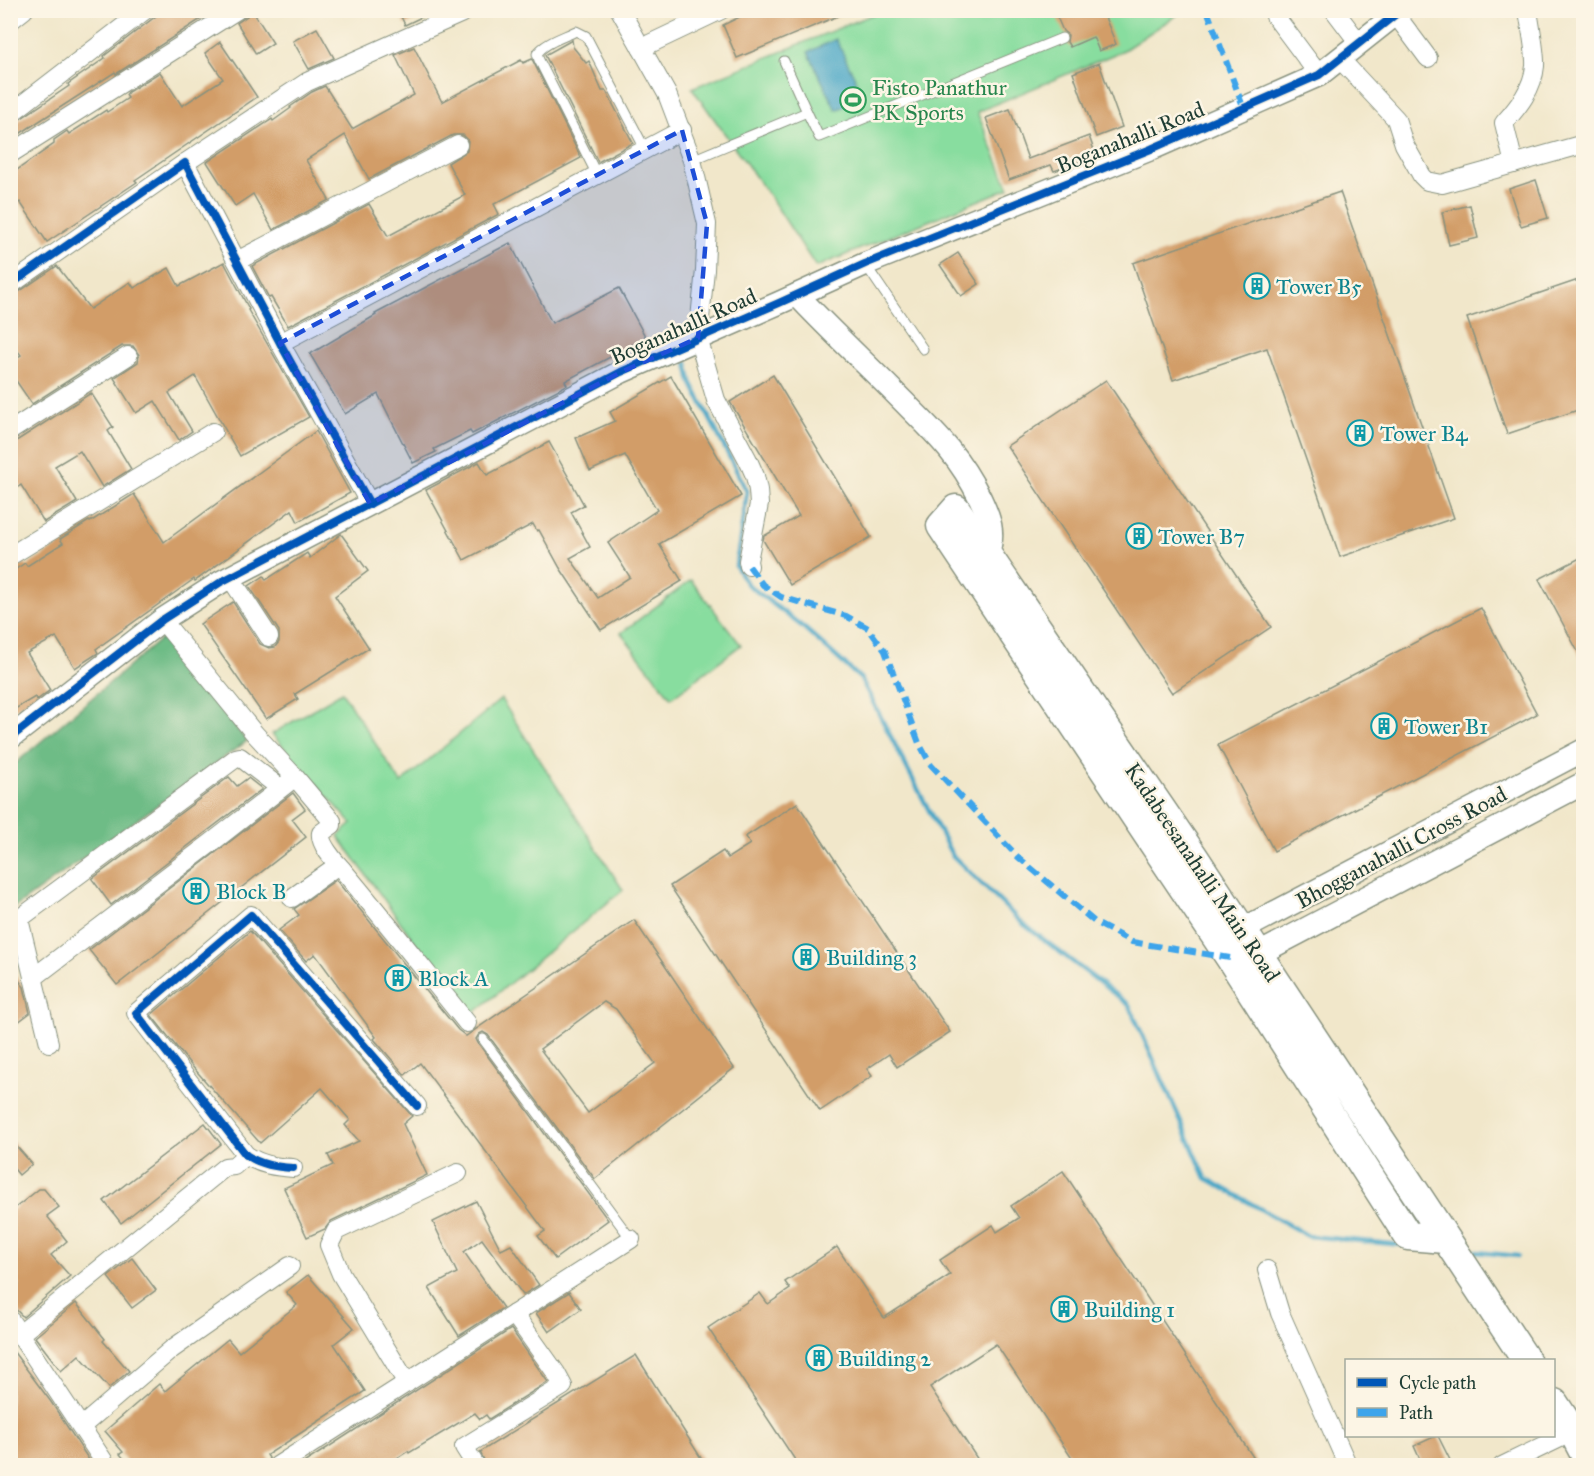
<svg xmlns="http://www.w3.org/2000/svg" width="1594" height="1476" font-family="'IM FELL Great Primer',serif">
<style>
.green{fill:#88dd9f;stroke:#548d6a;stroke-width:1.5}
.forest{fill:#6ebc86;stroke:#467c5d;stroke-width:1.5}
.water{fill:#47a6c6;stroke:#33727d;stroke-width:1.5}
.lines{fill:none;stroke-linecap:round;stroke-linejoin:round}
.stream{stroke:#47a6c6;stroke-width:4.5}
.building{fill:#d29d67;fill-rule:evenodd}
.service-casing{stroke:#88927f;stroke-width:11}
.minor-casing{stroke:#88927f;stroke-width:20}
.tertiary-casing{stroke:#88927f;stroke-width:25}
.primary-casing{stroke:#88927f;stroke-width:31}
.service{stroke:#fff;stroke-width:9}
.minor{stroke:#fff;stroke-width:18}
.tertiary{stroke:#fff;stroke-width:22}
.primary{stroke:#fff;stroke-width:28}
.quiet{stroke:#3da4eb;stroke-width:6;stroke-dasharray:12 6;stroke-linecap:butt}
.cycleway-casing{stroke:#fcf5e5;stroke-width:11}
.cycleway{stroke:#0057b8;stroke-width:8}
.marked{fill:#1d4ed8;fill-opacity:0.2;stroke:#1d4ed8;stroke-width:4.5;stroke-dasharray:12 8;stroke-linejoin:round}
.labels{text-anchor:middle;stroke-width:5;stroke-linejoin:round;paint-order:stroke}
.leisure-label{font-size:22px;fill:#27864d;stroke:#fcf5e5;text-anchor:start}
.street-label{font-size:22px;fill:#1f3d34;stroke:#fcf5e5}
.culture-label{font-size:22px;fill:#0d838f;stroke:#fcf5e5;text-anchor:start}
</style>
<rect width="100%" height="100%" fill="#fcf5e5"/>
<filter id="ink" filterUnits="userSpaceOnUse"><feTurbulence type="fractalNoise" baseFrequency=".0167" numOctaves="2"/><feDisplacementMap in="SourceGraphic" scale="12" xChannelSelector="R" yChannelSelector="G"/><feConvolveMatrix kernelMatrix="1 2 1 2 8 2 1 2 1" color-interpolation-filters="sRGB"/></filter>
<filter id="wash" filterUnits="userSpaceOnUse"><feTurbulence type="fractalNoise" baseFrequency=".008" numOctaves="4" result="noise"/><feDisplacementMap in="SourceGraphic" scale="24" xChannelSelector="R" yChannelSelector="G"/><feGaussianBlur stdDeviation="1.35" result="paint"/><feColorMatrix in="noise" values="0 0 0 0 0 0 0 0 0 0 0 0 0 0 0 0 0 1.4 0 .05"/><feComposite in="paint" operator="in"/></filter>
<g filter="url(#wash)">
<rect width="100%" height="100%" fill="#f1e7ca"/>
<!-- green -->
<g class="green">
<polygon points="881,11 1183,11 1124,50 977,112 1009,188 816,267 771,198 692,88"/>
<polygon points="691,580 741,645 671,698 621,633"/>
<polygon points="342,692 401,783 501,699 623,890 469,1017 338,836 352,824 272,734"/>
</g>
<!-- forest -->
<polygon class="forest" points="162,638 247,741 11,910 10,768"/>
<!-- water -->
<polygon class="water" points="836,39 864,97 836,110 808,52"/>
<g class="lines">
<!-- stream -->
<g class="stream">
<polyline points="687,363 691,382 747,491 736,566 747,584 803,627 861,679 952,855 1022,923 1129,1005 1206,1178 1308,1236 1403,1245"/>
<polyline points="1467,1251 1518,1256"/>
</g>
</g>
<g id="blocks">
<!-- building -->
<g class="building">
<polygon points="164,10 215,10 116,74 115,72 10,140 10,126 69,86 68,84 105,58 104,56"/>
<polygon points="248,10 252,10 273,43 256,54 237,23 247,16"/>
<polygon points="398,10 436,10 405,25"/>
<polygon points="754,10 850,10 850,11 737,58 723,25"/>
<polygon points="1054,10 1102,10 1116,44 1099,51 1093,37 1070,47 1067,42 1068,35 1063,31"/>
<polygon points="317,28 334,58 309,69 293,41"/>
<polygon points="572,40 573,47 586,63 589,61 602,91 606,91 633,143 598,162 545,55"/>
<polygon points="220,42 257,97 135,180 137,182 47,242 20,202 15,206 10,198 10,175 54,144 54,140 67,131 69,134 106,110 107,112 128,98 126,95 128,92 160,72 182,106 223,79 205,53"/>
<polygon points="414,47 442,102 521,60 523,63 532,59 581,158 494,204 499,214 288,326 271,297 269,298 252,266 369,204 388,236 465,195 448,163 467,151 468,140 463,135 453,135 369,179 345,135 306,160 329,200 273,230 253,194 235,206 207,162 272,119 273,121 291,108 290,107 312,92 325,86 352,129 414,95 395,55"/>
<polygon points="1099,63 1122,127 1096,137 1073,73"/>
<polygon points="1010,109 1028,159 1089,136 1096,156 1054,171 1051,165 1009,180 986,118"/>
<polygon points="1536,180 1548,218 1521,226 1509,189"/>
<polygon points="1340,192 1454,518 1340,557 1267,348 1173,380 1133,263"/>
<polygon points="1470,205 1478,238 1449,245 1442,212"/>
<polygon points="510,243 552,323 619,288 646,338 565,381 567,385 472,434 470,431 434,449 436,452 413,463 378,394 345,414 310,354 376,315 375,314"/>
<polygon points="958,253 979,284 961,296 940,265"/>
<polygon points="224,262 249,309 248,310 309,417 240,456 195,376 169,393 192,431 179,440 155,401 136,413 114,378 138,362 139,355 133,346 122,346 32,404 10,372 10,362 21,355 10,341 10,298 57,266 90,309 130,282 134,288 169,268 179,286"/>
<polygon points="1584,278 1584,408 1507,434 1467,318"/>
<polygon points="773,375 871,537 790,585 763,540 764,536 799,516 730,402"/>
<polygon points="671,376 741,496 659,544 682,581 601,630 560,568 539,530 537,531 533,524 464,560 426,490 479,462 487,475 549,442 584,505 571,512 590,547 570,558 598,598 630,577 608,543 657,510 625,455 590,471 576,438 615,421 610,412"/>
<polygon points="1106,380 1271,627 1172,693 1007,446"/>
<polygon points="91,393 113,427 108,431 131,469 102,487 80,451 55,466 77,502 44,522 21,485 10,492 10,445"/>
<polygon points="316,431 350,493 298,522 292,510 195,581 194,579 96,649 98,653 75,668 56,637 27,653 50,690 37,700 35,697 10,712 10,573 25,563 27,566 63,543 60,539 89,521 90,522 134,494 164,542"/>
<polygon points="341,534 368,571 335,596 369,648 295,694 298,699 266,719 200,624 233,602 260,644 269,648 275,647 279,642 279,631 249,586 264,576 266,580 307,553 310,558"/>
<polygon points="1584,556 1584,663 1539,579"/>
<polygon points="1481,608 1537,714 1274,851 1218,745"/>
<polygon points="229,777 237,786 248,778 262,789 111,905 92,879"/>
<polygon points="293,793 305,809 292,819 306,837 117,985 89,950"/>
<polygon points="797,803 950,1032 897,1067 889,1054 867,1069 872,1076 820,1111 670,886 723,851 728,858 750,844 745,837"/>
<path d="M336,880L458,1030L466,1036L634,920L734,1068L595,1179L488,1035L483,1032L479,1034L476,1039L478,1043L608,1220L555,1259L538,1236L545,1231L420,1063L405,1075L374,1039L376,1037L315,954L306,961L279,930L299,915L294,909ZM604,1002L616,1009L655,1063L588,1113L540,1049Z"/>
<polygon points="250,931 412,1116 403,1124 427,1175 331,1221 325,1229 307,1237 284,1188 333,1165 328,1155 359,1141 345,1125 350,1120 322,1088 260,1143 191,1065 151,1015"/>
<polygon points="10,969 24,987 30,1013 10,1028"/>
<polygon points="205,1123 221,1144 121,1223 104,1201"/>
<polygon points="10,1139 32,1164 19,1175 10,1164"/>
<polygon points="1063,1171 1259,1466 1077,1466 996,1344 930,1387 982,1466 799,1466 708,1328 760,1293 768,1304 790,1289 785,1282 837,1247 884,1318 950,1275 940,1260 993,1225 997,1232 1019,1218 1011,1206"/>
<polygon points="39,1189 44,1189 59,1207 47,1216 67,1241 51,1255 70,1276 23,1317 10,1303 10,1293 19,1285 10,1275 10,1212"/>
<polygon points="476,1201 501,1250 511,1245 539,1285 523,1295 482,1239 464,1252 503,1308 459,1336 429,1288 457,1273 433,1222"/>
<polygon points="132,1258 156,1290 132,1308 108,1277"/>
<polygon points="308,1275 354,1328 334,1344 365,1391 267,1455 269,1458 266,1466 130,1466 120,1454 123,1452 105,1431 159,1384 165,1391 228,1339 239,1352 297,1305 286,1292"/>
<polygon points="569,1292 581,1309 549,1332 536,1313"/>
<polygon points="76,1303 105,1339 103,1341 129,1371 109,1388 79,1355 61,1371 35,1337"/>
<polygon points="511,1329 548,1382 489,1419 486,1415 480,1419 475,1413 409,1453 408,1451 385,1466 299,1466"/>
<polygon points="10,1347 51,1402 93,1466 21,1466 10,1453"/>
<polygon points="636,1355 706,1466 487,1466 480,1452"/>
<polygon points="1436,1436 1438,1436 1453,1466 1423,1466 1414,1446"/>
</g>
</g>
</g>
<g filter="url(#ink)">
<use href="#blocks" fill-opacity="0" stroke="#88927f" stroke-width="1.5"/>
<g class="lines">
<!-- service casing -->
<g class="service-casing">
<g id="service">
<polyline points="784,61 807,112"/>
<polyline points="692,160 807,112 819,137 1062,38"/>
<path d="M597,175L539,60L537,54C544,43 564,37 576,31L586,36L645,149"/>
<polyline points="865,264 923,349"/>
<polyline points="483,1039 631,1239"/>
</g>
</g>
<!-- minor casing -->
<g class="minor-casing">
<g id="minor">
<polyline points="620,10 667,94 692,160 707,224 705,270 698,338 716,400 748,460 755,476 758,490 759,504 748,561 749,566"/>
<polyline points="1334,10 1359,43"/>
<polyline points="1396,15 1428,58"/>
<polyline points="1275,16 1319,75"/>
<polyline points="10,21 24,10"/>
<polyline points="641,48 721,10"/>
<polyline points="1340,59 1396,119 1404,144 1422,176 1427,181 1442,184 1584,144"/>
<polyline points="10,114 145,10"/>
<polyline points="10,154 237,10"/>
<polyline points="185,163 307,82 462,13"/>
<path d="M1514,164L1504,123C1518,107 1533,89 1535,66C1536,53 1530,25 1528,10"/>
<polyline points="237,261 458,145"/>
<polyline points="10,285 185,163 280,343 370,504"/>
<polyline points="280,343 682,130"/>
<polyline points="10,431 128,356"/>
<polyline points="10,556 213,432"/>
<polyline points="230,577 269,637"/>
<path d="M162,620L255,734L295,777L332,821V825L321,833C319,843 334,861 341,868C384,919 425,971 467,1023"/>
<polyline points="292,898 338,865"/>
<polyline points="33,978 211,843 289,782"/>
<polyline points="49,1043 19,919 236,758 240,757 280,788"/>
<path d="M293,1168C276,1167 261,1165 246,1155L136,1013L251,915L417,1106"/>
<polyline points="1267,1270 1280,1313 1348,1466"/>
<polyline points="10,1320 107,1466"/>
<polyline points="20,1334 225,1167 234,1166 246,1155"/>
<polyline points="407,1383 341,1274 329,1245 336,1231 458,1173"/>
<polyline points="82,1426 172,1349 290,1266"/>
<polyline points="277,1466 631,1239"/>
<polyline points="476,1466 464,1447 563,1386 556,1373 514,1314"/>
<polyline points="1502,1466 1581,1428"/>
</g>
</g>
<!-- tertiary casing -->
<g class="tertiary-casing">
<g id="tertiary">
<path d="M797,295C827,327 860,358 891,389C928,427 956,449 980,498C989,517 996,534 987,554"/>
<polyline points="10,738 162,620 221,582 621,372 779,303 865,264 1151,149 1319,75 1401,10"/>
<polyline points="1228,937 1584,750"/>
<polyline points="1245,961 1584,783"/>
</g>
</g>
<!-- primary casing -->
<g class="primary-casing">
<g id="primary">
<polyline points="1445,1239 1408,1236 1230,958 941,526 956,509 1194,857 1526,1360"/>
<polyline points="1554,1403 1573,1432 1584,1453"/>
</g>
</g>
<!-- service -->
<use href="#service" class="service"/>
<!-- minor -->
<use href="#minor" class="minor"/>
<!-- tertiary -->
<use href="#tertiary" class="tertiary"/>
<!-- primary -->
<use href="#primary" class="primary"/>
<!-- quiet -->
<g class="quiet">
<polyline points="1207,10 1244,109"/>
<polyline points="749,566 763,585 781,597 846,616 868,628 885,651 919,743 931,765 1018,857 1096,923 1132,942 1230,958"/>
</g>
<!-- cycleway casing -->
<g class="cycleway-casing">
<g id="cycleway">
<polyline points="10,285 185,163 280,343 370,504"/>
<polyline points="10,738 162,620 221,582 621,372 779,303 865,264 1151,149 1319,75 1401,10"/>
<path d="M293,1168C276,1167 261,1165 246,1155L136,1013L251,915L417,1106"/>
</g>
</g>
<!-- cycleway -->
<use href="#cycleway" class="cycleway"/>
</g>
</g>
<!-- marked area -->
<path class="marked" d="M682,130L707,224L698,338L621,372L370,504L280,343Z"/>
<!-- icons -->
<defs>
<g id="stadium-ring" transform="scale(1.35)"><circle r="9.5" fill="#fcf5e5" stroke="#2e9e5b" stroke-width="1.5"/><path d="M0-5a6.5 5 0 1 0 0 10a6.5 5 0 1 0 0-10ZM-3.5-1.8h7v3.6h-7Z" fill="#2e9e5b"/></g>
<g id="building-ring" transform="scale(1.35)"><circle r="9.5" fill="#fcf5e5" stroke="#0f9aa8" stroke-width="1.5"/><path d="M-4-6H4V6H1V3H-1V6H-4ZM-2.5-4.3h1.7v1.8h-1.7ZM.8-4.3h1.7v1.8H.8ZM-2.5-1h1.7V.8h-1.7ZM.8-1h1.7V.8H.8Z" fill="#0f9aa8"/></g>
</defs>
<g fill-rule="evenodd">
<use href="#stadium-ring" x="853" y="100"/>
<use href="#building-ring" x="1257" y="286"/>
<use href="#building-ring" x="1360" y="433"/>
<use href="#building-ring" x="1139" y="536"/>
<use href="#building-ring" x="1384" y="726"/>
<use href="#building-ring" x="196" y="891"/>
<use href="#building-ring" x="806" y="957"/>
<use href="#building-ring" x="398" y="978"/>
<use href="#building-ring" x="1064" y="1309"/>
<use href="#building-ring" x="819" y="1358"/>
</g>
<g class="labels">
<!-- leisure labels -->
<g class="leisure-label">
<text x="872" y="95">Fisto Panathur<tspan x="872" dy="25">PK Sports</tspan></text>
</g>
<!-- street labels -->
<g class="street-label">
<text transform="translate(1130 137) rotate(-22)" y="8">Boganahalli Road</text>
<text transform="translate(683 326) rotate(-24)" y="8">Boganahalli Road</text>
<text transform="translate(1401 847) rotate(-28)" y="8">Bhogganahalli Cross Road</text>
<text transform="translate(1203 872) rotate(56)" y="8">Kadabeesanahalli Main Road</text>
</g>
<!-- culture labels -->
<g class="culture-label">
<text x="1276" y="294">Tower B5</text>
<text x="1380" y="441">Tower B4</text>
<text x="1158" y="544">Tower B7</text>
<text x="1404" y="734">Tower B1</text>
<text x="216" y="899">Block B</text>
<text x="826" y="965">Building 3</text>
<text x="418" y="986">Block A</text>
<text x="1084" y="1317">Building 1</text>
<text x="838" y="1366">Building 2</text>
</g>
</g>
<!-- margin -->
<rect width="1594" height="1476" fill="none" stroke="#fcf5e5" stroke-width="36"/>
<!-- legend -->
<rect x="1345" y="1359" width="210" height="78" fill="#fcf5e5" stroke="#a4ab9e" stroke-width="1.5"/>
<rect x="1357" y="1378" width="30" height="9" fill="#0057b8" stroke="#a4ab9e" stroke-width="1.5"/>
<text x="1399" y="1389" font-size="18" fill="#1f3d34">Cycle path</text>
<rect x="1357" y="1408" width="30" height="9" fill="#3da4eb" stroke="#a4ab9e" stroke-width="1.5"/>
<text x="1399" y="1419" font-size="18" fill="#1f3d34">Path</text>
</svg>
